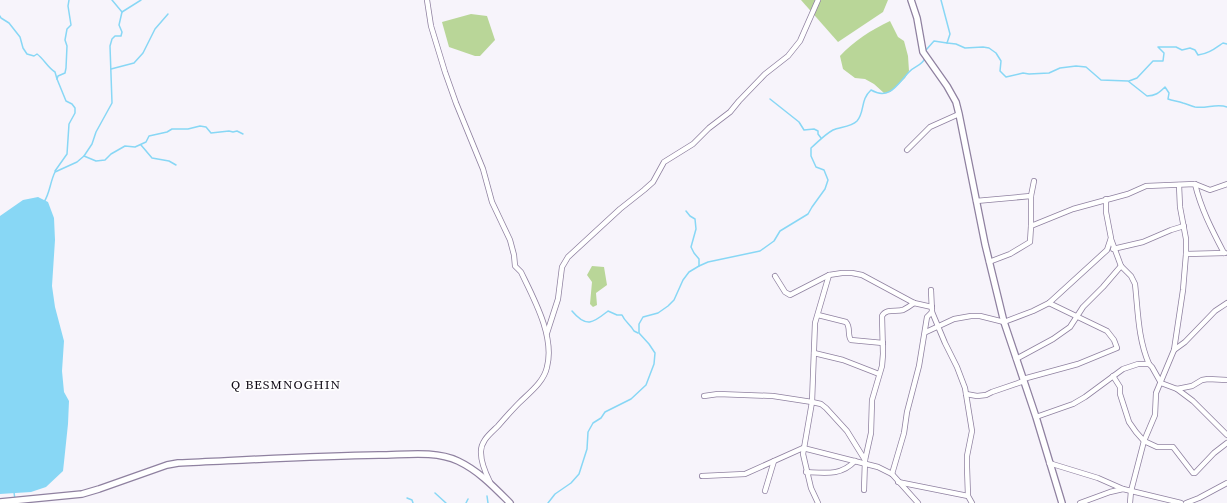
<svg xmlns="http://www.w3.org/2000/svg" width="1227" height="503" font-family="'Source Serif 4',serif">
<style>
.green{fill:#b9d698}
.water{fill:#88d7f5}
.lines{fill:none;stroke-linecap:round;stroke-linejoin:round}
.stream{stroke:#88d7f5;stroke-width:1.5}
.minor-casing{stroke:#8f81a0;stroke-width:6}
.tertiary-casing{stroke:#8f81a0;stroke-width:8}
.minor{stroke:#fff;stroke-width:4.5}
.tertiary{stroke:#fff;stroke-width:5.5}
.labels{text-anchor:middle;stroke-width:3;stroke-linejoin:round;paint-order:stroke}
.quarter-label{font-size:13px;letter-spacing:1px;fill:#130d18;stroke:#fff}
</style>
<rect width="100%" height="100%" fill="#f7f4fb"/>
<!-- green -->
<g class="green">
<polygon points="801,0 888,0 883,12 838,42"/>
<polygon points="471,14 487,16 495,40 480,56 475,56 449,47 442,22"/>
<path d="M890,21L898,37L904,41L908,56L909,71L905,78L890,92L884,93L874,84L865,79L855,78L843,69L840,56C854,41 871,30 890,21Z"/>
<polygon points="592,266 604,267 607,285 596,293 597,305 593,307 590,304 592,282 587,275"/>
</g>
<!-- water -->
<polygon class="water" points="38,197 48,202 54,218 55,240 52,286 55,307 64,341 62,371 64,392 69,401 68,424 64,462 63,471 46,487 31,492 0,494 0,216 23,200"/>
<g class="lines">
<!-- stream -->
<g class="stream">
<polyline points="112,0 122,12"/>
<path d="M0,16L1,18L9,23L20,37L23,48L27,54L34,56L37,54C44,59 47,67 55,72L57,79"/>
<path d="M947,43L956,44L965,48L983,47L989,48L996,53L1001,61L1000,71L1006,77L1023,73L1029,74L1049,73L1060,68L1076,66L1086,67L1101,80L1128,81L1147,96C1155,96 1159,93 1165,87L1169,93L1168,99C1173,101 1178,101 1183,103C1187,104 1191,106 1195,107C1206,109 1217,103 1227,107"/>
<polyline points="926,53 926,50 934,41 947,43 950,34 941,0"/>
<polyline points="111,69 134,63 143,53 155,29 168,14"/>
<path d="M1129,81L1137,78L1153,61H1163L1164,53L1158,47H1176L1182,50L1190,48L1195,50L1198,55C1208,54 1214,49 1223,43L1227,44"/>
<polyline points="770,99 799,122 804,130 814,129 818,131 818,134 821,138"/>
<polyline points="141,145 152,158 169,161 176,165"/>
<polyline points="84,156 96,161 105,160 111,154 125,146 135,147 146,142 149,136 167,132 172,129 188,129 200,126 206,127 211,133 229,131 233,132 237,131 243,134"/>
<polyline points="55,171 67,154 69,124 75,113 75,108 72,104 66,101 57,79 58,76 65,73 66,68 67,46 65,40 67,29 71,25 68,6 69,0"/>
<path d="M44,202C50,193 50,182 55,172L77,162L84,156L92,144L96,132L112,103L110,46L112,39L115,36H121L122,32L119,25L122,12L141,0"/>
<polyline points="686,211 690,216 695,219 696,229 691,247 694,253 699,259 699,266"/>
<path d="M572,311C587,329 594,322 608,311L617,315H622C625,322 630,324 634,331L638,333"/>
<polyline points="14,492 15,500"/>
<polyline points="435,493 446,503"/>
<polyline points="487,496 488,503"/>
<polyline points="407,498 412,500 413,503"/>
<polyline points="466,503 468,499"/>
<path d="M548,503L555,494L571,483L579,474L587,449L588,432L593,423L601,418L605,412L631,399L646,385L654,364L655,353L649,344L639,333V324L643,317L658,313L668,306L674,300L683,280L689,272L699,266L708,262L760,251L774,241L780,231L808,214L812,207L825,189L828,180L824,170L816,167L811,156V148C818,142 824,135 833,130C840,127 851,127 857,121C865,112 860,100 871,90C890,101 898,83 909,72C914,66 922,66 925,58"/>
</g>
<!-- minor casing -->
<g class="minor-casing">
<g id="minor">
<path d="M427,0L431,26L445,72L456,103L483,169L492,202L510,240L514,255L515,266L521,272C534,299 555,337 547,367C544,382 529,393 519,403C512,410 505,418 498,426C491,433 480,441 481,453C481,463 486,474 490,482"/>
<polyline points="907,150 930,127 959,114"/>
<path d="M1195,184C1201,209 1212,230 1224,253"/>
<polyline points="976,201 1031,196"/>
<polyline points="1031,226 1031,196 1034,181"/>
<path d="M1111,239L1121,266L1131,276L1135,284C1138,311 1138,339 1149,364"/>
<polyline points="1113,249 1143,242 1171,230 1184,226"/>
<polyline points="1186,254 1225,253"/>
<polyline points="989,262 1010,254 1030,242 1031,226 1073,209 1128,194 1146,186 1195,184 1210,190 1227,184"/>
<polyline points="775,276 785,292 790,295 829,275 842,273 852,273 862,275 914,303 932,307"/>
<polyline points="931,290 932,312 945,343 957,367 965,388 972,431 967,456 967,467 968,496 972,503"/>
<path d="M818,315L846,322C851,327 847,335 851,340L883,343"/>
<polyline points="926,332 954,319 971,316 980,316 1004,322 1033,311 1049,303 1107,250 1111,238 1106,212 1106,199"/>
<polyline points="547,333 558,299 562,267 568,257 620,209 644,190 653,182 664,162 693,144 709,128 730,112 739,101 765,74 788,56 800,41 818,0"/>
<polyline points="1174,350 1183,290 1186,254 1186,239 1180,207 1179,185"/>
<polyline points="814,353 843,360 879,374"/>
<polyline points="1016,359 1053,339 1070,327 1083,307 1103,287 1121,266"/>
<polyline points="1113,376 1120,387 1120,394 1129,422 1136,432 1144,441 1157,447 1173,447 1193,473 1195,473 1214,453 1227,443"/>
<polyline points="1023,379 1078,364 1117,348 1114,340 1107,331 1049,303"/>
<polyline points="1177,389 1193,401 1227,435"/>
<polyline points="966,394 977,396 986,395 992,392 1024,381"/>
<polyline points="704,396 718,394 773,396 812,402 821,404 826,408 847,431 865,460 864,490"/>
<polyline points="1036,417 1073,404 1085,397 1123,369 1138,364 1149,364 1152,367 1161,383 1177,389 1192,386 1202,380 1208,379 1227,380"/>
<path d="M865,460L871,433L872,400L882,366L883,354L882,316C886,308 896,312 903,310C907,308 910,306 914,303"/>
<polyline points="1049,463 1098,478 1123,489"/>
<path d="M806,472C825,473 841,476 855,461"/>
<polyline points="892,474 904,433 907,412 919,366 927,317 932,312"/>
<polyline points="702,476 745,474 803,448 878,467 892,474 918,503"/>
<polyline points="898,482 968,496"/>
<polyline points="765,491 774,461"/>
<polyline points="818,503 811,488 803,454 812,402 815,323 829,275"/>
<polyline points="1080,503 1110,492 1123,489 1181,503"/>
<polyline points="1130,503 1131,491 1144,441 1155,415 1156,393 1174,350 1185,342 1215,311 1227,303"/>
<polyline points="1186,503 1199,498 1227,483"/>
</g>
</g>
<!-- tertiary casing -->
<g class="tertiary-casing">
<g id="tertiary">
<polyline points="911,0 917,18 923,52 947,86 956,102 959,114 985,244 1004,322 1036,417 1062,503"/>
<path d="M0,502L82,494L99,489L167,465L178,463C245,460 312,456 379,455C404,455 435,450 458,461C479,471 494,487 510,503"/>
</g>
</g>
<!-- minor -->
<use href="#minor" class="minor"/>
<!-- tertiary -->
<use href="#tertiary" class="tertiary"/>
</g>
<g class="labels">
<!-- quarter labels -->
<g class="quarter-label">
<text x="286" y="389">Q BESMNOGHIN</text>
</g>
</g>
</svg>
